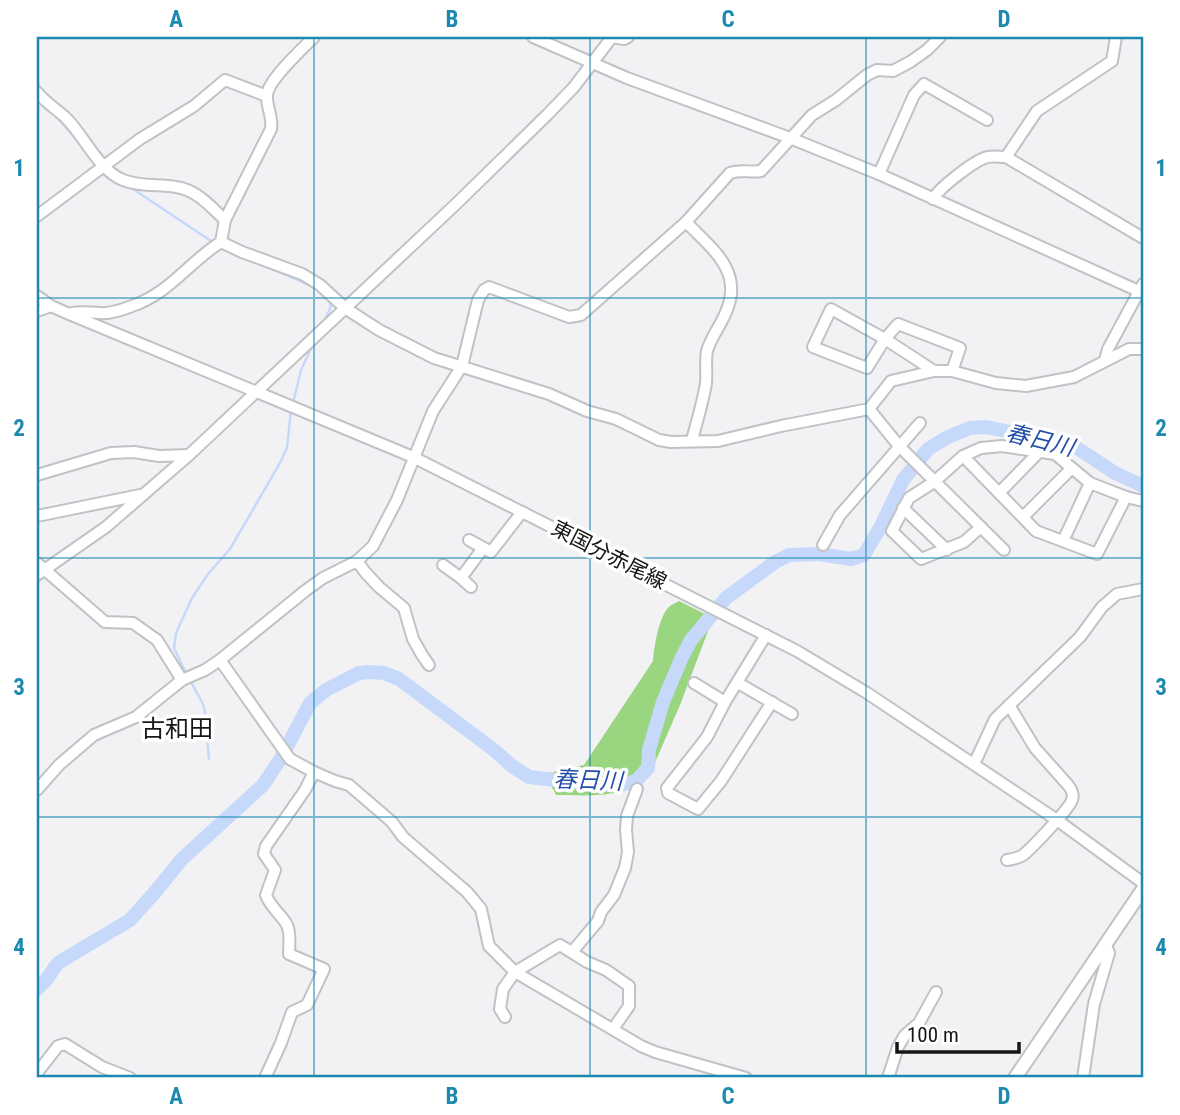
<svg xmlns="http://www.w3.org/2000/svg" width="1180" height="1115" font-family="'Roboto Condensed','Noto Sans JP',sans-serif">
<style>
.forest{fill:#9ad580}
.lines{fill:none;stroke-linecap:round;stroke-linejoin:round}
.stream{stroke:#c6d9fb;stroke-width:2.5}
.river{stroke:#c6d9fb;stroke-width:14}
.minor-casing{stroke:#c1c2c5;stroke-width:14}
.major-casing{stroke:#c1c2c5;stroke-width:16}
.minor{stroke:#fff;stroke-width:10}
.major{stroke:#fff;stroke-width:12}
.grid{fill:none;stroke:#1c89b0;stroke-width:2;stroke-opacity:0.55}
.labels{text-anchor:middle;stroke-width:7;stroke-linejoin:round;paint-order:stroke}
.street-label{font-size:21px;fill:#161617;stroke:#fff}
.water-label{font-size:23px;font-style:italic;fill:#214dab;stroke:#fff}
.quarter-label{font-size:24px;fill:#161617;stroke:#fff}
.neatline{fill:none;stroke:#1c89b0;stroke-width:2.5}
.grid-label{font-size:23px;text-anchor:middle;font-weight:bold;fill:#1c89b0}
</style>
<rect width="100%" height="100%" fill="#f2f2f5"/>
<!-- forest -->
<path class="forest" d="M679,601L713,618L680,705L650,774C626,800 588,795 556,795L545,774L584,765L653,661C654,647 659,616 669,607C672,604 676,603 679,601Z"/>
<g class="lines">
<!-- stream -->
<g class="stream">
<polyline points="52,112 78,141"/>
<polyline points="130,187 214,243"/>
<polyline points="255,262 310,285"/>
<polyline points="324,322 331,306 329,300"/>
<polyline points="293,403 301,370 313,344"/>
<polyline points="186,673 174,648 176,633 192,598 208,574 230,549 280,463 287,448 291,410"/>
<polyline points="191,682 203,704 205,711 209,759"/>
</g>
<!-- river -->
<polyline class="river" points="37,989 46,980 58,963 130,920 156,891 182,859 263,785 281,758 310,703 326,690 359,673 369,672 384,673 399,679 494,750 512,766 529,777 598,785 621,785 636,781 648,768 649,750 663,702 682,657 691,640 726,598 775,562 789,555 819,554 851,559 864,555 881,526 903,480 928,449 948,437 970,428 986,427 1010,432 1032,439 1051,438 1074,446 1115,473 1143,486"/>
<!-- minor casing -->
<g class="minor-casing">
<g id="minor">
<polyline points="533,37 627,78 790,138 879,174 1143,293"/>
<polyline points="612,37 624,39 628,37"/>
<path d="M37,92C45,102 55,108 65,117C84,135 98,170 123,180C140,187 159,184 176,187C197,190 210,206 225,220"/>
<polyline points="1006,157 1037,111 1112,61 1116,37"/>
<polyline points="879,174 914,95 924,84 987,120"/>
<path d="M933,199C939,188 976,159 988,157C993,156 1000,157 1006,157L1143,238"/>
<polyline points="37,216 140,139 194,106 225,80 267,96"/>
<path d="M686,222C712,249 744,271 726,312C721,325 711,337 707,351C705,361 707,372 706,383C703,402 697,421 692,440"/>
<polyline points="221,242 242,252 302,274 320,285 345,308 379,330 434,358 549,394 587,411 616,419 659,440 671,442 718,441 781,426 869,409 891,381 934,371 952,371 996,383 1026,386 1074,377 1129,349 1143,349"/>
<polyline points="37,296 51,306 69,314 413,457 797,651 867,693 1057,820 1143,883"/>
<polyline points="37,311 51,306"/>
<path d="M72,313C82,311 90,313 100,313C110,314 122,310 132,306C170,293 189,262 221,242L225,220L271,129C273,116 266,106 267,95C268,80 303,48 314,37"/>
<polyline points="1105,360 1108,349 1143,284"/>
<polyline points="934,371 885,339 831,309 813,347 867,368 885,339 898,324 960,348 952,371"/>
<polyline points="869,409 899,446 1004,550"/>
<polyline points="963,456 981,448 1002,446 1055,454 1090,483 1126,497 1143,501"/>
<polyline points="37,475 111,453 134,452 159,456 189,455"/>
<polyline points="999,493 1039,452"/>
<polyline points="903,508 947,550"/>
<polyline points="37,516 140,495"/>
<polyline points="1023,517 1072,468"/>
<polyline points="981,527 964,542 921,559 892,531 909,498 934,482 963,456 1036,531 1097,554 1126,497"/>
<polyline points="469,540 491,552 522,512"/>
<polyline points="1063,541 1090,483"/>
<polyline points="823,545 840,515 920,423"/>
<polyline points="357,561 365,572 379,587 404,608 413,639 422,655 429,665"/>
<polyline points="37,563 105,622 133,623 157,640 182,680"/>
<polyline points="443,565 461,578"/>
<polyline points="37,575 106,527 189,455 456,204 548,114 574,87 612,37"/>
<polyline points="471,587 461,578 483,548"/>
<polyline points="766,635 725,702 707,737 667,788 668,793 698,809 721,781 772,702"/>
<polyline points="220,660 290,759 314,772 335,781 349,785 392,822 403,837 467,892 481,909 489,946 515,972 641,1046 655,1052 746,1078"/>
<polyline points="694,683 725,702"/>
<polyline points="738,683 792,714"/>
<polyline points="974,764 995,719 1080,637 1102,607 1117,594 1143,589"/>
<path d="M37,790L59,765L94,735L136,717L182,680L205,670L220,660L305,591L323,578L357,561L373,546L397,500L433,411L462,366L478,300L484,290L489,287L569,317L581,315L686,222L730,173C741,169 750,173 761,171L812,115L836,100L867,75L877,70L893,71L910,62L927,50L940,37"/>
<path d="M1007,860C1013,859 1019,858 1023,855C1032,848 1069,809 1072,800C1074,794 1072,790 1068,785L1035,748L1009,705"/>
<polyline points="572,952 598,921 601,912 614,895 625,868 628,852 626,830 627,816 637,789"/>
<polyline points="505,1017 500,1009 503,989 515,972 560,945 587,962 606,970 629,986 629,1006 613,1029"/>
<polyline points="37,1073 58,1046 65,1044 102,1067 130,1078"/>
<path d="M265,1078L281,1043L292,1012L307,1005L324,969L289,954C289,945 291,933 287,925C281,914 270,907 266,895L275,870L264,854L266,846L305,790L314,772"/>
<polyline points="888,1078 898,1047 905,1035 919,1023 936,992"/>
<polyline points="1083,1078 1094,1004 1109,953 1106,945"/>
</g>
</g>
<!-- major casing -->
<g class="major-casing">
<polyline id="major" points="1015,1078 1143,889"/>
</g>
<!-- minor -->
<use href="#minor" class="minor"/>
<!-- major -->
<use href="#major" class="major"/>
</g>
<!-- grid -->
<path class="grid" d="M314,37V1078M590,37V1078M866,37V1078M37,298H1143M37,558H1143M37,817H1143"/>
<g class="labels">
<!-- street labels -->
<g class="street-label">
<text transform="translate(609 555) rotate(27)" y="7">東国分赤尾線</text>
</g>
<!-- water labels -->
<g class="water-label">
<text transform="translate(1040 440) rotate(14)" y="8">春日川</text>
<text transform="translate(588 780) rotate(2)" y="8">春日川</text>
</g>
<!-- quarter labels -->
<g class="quarter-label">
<text x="177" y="737">古和田</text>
</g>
</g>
<!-- border -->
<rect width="1180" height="1115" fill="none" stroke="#ffffff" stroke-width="77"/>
<!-- scale -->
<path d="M897 1042v10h122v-10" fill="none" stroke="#161617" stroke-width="3.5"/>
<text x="907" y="1042" font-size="21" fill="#161617" stroke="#ffffff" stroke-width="5" paint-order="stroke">100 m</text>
<rect x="38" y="38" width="1104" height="1038" class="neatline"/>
<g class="grid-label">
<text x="176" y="27">A</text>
<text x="452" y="27">B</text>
<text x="728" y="27">C</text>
<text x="1004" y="27">D</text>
<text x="19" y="176">1</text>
<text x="1161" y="176">1</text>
<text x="19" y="436">2</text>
<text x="1161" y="436">2</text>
<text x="19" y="695">3</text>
<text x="1161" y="695">3</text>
<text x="19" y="955">4</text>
<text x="1161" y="955">4</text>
<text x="176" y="1104">A</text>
<text x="452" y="1104">B</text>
<text x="728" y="1104">C</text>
<text x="1004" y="1104">D</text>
</g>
</svg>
